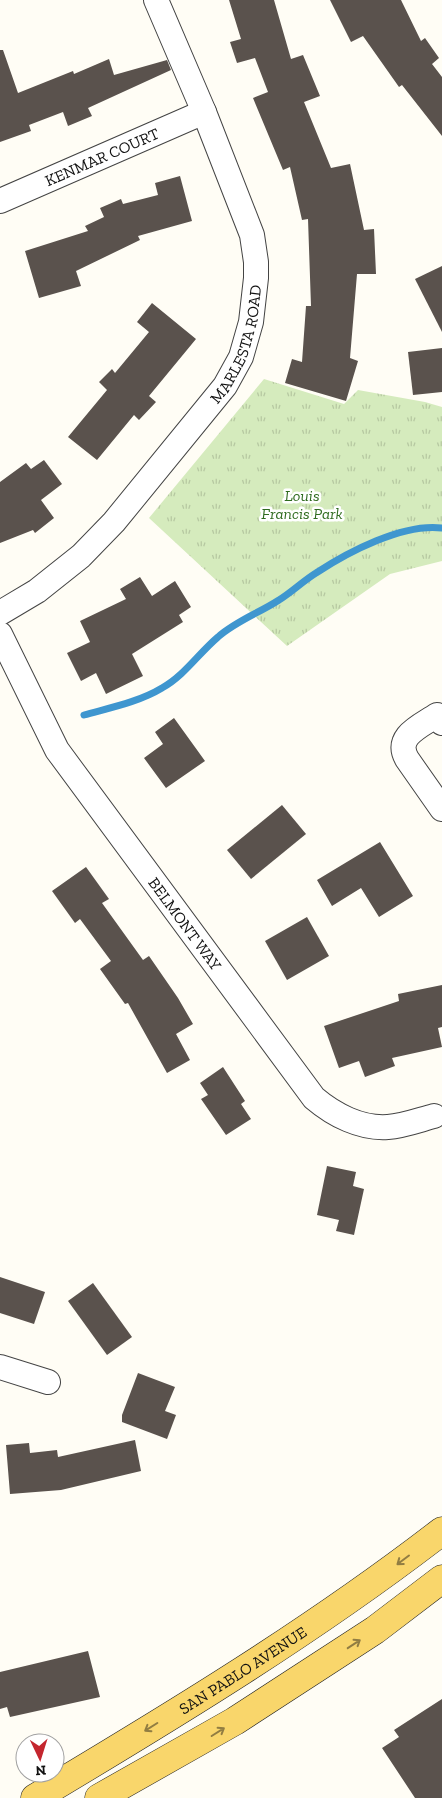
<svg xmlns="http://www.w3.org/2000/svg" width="442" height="1798" font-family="'Zilla Slab',serif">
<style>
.grass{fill:url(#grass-tufts)}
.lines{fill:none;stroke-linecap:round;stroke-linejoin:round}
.stream{stroke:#3f96cf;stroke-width:7}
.building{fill:#5a524d}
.minor-casing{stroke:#444;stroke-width:26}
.primary-casing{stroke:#222;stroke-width:29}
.minor{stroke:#fff;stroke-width:24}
.primary{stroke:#f9d66b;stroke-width:28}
.oneway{stroke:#917d42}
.labels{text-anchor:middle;stroke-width:5;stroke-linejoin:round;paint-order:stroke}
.street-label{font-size:16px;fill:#111;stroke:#fff}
.park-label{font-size:16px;font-style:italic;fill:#2f6b1f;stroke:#fff}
</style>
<defs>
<pattern id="grass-tufts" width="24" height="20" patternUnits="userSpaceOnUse" patternTransform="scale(1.25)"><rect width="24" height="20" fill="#d5ebbd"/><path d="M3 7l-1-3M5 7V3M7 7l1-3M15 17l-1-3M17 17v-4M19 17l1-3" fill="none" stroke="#b6c8a1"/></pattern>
</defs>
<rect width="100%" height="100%" fill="#fffdf5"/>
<!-- grass -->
<polygon class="grass" points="264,379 344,404 358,390 425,402 442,407 442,561 390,574 287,646 149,518"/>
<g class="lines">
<!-- stream -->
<path class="stream" d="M84,715C109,708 139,702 162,688C184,676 199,653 218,637C236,621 259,613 279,600C292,592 303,581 316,573C348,552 403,523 442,528"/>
</g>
<!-- building -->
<g class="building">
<polygon points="229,0 274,0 291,59 303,55 320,96 304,102 331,168 350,164 364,230 374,229 376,274 357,274 350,358 358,361 346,401 285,383 292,359 302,362 306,306 311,306 308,219 302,220 290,167 283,170 253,98 268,92 255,58 237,63 230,42 241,39"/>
<polygon points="330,0 401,0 421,41 425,38 439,58 432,64 442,77 442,136 402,85 399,87 363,36 351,42"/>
<polygon points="0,50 3,50 18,93 73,71 74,74 109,59 114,75 167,60 171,70 88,108 92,116 68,126 63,112 29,125 31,131 0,142"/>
<polygon points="180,176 192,221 138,236 140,240 76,271 81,286 39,298 25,251 88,231 85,226 104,217 100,208 121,199 123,204 158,195 155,183"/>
<polygon points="442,266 442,332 415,279"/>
<polygon points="152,303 196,339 149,396 156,402 139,420 134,415 97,460 68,437 107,390 99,382 112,369 115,373 149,332 137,322"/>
<polygon points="442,348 442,392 413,395 408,352"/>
<polygon points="44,460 62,484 41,500 54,518 35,533 33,530 0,543 0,482 26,463 31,469"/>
<polygon points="140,577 152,596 175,581 191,607 179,615 183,622 132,654 143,676 106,694 96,673 81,681 67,653 90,642 80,621 126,599 120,589"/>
<polygon points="174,718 205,761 166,788 144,758 163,744 155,732"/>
<polygon points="282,805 306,834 251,879 227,850"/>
<polygon points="380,842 413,896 379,917 361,888 332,906 317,880"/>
<polygon points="86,867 109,899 102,903 143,960 149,956 178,998 193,1024 176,1034 190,1060 167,1073 128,1003 125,1004 100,969 111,961 80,919 75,923 52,891"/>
<polygon points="307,917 329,956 287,980 265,941"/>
<polygon points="442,985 442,1027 438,1028 442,1047 392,1058 395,1066 365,1077 359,1061 339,1068 324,1026 399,1001 398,994"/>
<polygon points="223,1067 245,1101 241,1104 251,1119 226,1135 201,1099 208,1095 200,1083"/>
<polygon points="327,1166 356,1172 353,1186 364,1189 354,1235 336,1231 339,1220 317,1215"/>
<polygon points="0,1277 45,1292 34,1324 0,1313"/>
<polygon points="93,1283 132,1337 107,1355 68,1301"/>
<polygon points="138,1373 175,1387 165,1411 176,1415 167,1439 122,1422 122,1415"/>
<polygon points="135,1440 141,1471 61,1490 10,1494 6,1445 29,1443 30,1453 57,1450 58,1457"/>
<polygon points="88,1651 100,1697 10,1717 7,1707 0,1709 0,1672"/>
<polygon points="442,1699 442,1798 415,1798 382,1748 399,1737 394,1730"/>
</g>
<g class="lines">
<!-- minor casing -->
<g class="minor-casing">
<g id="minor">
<path id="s1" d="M0,201L204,112"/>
<path id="s2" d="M0,613L37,591L81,556L114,522L225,386L241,357L251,322L256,278V262L252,235L204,112L156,0"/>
<path id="s3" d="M0,634L57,750L314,1098C334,1115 361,1129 388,1127C403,1126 419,1120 434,1116"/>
<path d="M442,723L437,715C421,726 394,736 407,759L442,809"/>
<polyline points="0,1367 48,1382"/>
</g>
</g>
<!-- primary casing -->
<g class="primary-casing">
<g id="primary">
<path id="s4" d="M35,1798C174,1715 314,1630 442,1531"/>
<polyline points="99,1798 235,1721 375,1630 442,1579"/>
</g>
</g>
<!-- minor -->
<use href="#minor" class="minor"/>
<!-- primary -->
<use href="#primary" class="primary"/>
</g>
<!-- one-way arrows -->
<defs><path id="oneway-shaft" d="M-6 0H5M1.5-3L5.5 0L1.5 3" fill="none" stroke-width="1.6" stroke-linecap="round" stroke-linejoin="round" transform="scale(1.25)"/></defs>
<g class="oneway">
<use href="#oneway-shaft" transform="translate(403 1560) rotate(143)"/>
<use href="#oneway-shaft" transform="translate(354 1644) rotate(-33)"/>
<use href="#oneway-shaft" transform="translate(151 1727) rotate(148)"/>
<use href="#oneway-shaft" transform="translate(218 1732) rotate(-32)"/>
</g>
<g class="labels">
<!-- street labels -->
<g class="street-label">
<text dy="6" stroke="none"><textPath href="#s1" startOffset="111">KENMAR COURT</textPath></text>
<text dy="6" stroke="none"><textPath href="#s2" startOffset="366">MARLESTA ROAD</textPath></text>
<text dy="6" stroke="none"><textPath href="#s3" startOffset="345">BELMONT WAY</textPath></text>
<text dy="6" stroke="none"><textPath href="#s4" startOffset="244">SAN PABLO AVENUE</textPath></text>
</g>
<!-- park labels -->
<g class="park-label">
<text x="302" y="501">Louis<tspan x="302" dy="18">Francis Park</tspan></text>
</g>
</g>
<!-- north arrow -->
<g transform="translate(40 1758) rotate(176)"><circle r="24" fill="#ffffff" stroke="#a0a0a0"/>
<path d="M0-4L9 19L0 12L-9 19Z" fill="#c4262e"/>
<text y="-8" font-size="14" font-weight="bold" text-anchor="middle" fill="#111111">N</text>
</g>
</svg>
